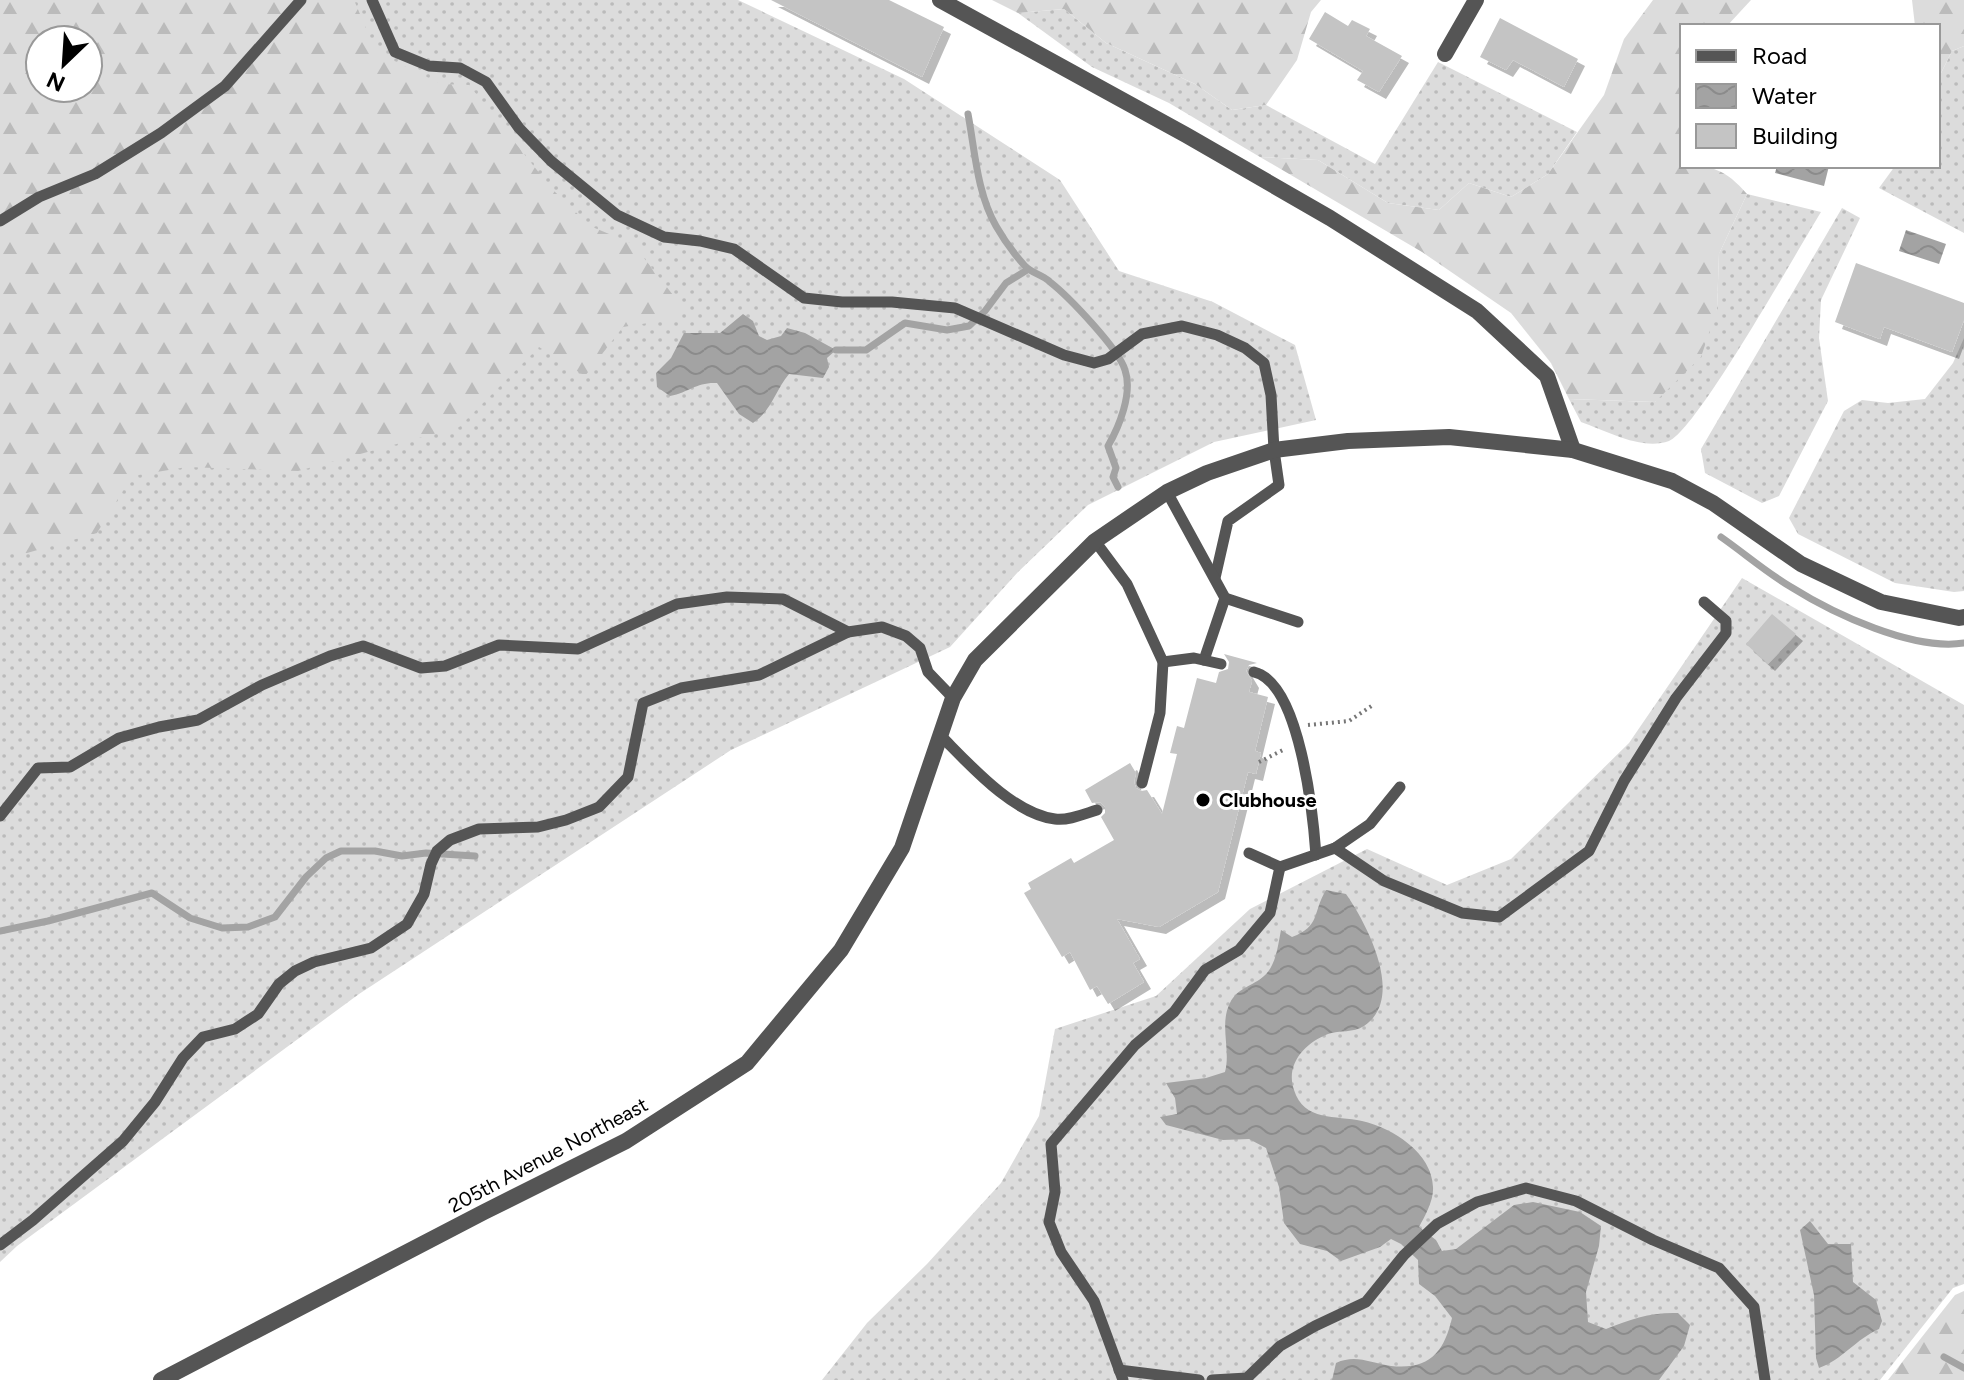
<svg xmlns="http://www.w3.org/2000/svg" width="1964" height="1380" font-family="Figtree,sans-serif">
<style>
.grass{fill:url(#grass-dots);fill-rule:evenodd}
.forest{fill:url(#forest-firs);fill-rule:evenodd}
.water{fill:url(#water-waves)}
.lines{fill:none;stroke-linecap:round;stroke-linejoin:round}
.stream{stroke:#a3a3a3;stroke-width:7}
.building{fill:#c4c4c4;filter:url(#shadow)}
.path{stroke:#777;stroke-width:4;stroke-dasharray:2 4;stroke-linecap:butt}
.lane{stroke:#555;stroke-width:11}
.street{stroke:#555;stroke-width:16}
.poi-dot{fill:#000;stroke:#fff;stroke-width:3}
.labels{text-anchor:middle;stroke-width:6;stroke-linejoin:round;paint-order:stroke}
.poi-label{font-size:20px;font-weight:bold;fill:#000;stroke:#fff;text-anchor:start}
.street-label{font-size:20px;fill:#000;stroke:#fff}
</style>
<defs>
<pattern id="grass-dots" width="8" height="8" patternUnits="userSpaceOnUse" patternTransform="scale(2)"><rect width="8" height="8" fill="#dcdcdc"/><path d="M2 2h.1M6 6h.1" fill="none" stroke="#bbb" stroke-width="1.8" stroke-linecap="round"/></pattern>
<pattern id="forest-firs" width="22" height="20" patternUnits="userSpaceOnUse" patternTransform="scale(2)"><rect width="22" height="20" fill="#dcdcdc"/><path d="M5 1l3.5 6h-7zM16 11l3.5 6h-7z" fill="#bbb"/></pattern>
<pattern id="water-waves" width="16" height="10" patternUnits="userSpaceOnUse" patternTransform="scale(2)"><rect width="16" height="10" fill="#a3a3a3"/><path d="M0 5q4-4 8 0t8 0" fill="none" stroke="#8b8b8b"/></pattern>
<filter id="shadow"><feDropShadow dx="7" dy="7" stdDeviation="0" flood-color="#0004"/></filter>
</defs>
<rect width="100%" height="100%" fill="#fff"/>
<!-- grass -->
<g class="grass">
<path d="M0,0H738L904,79L1060,180L1119,271L1213,302L1295,345L1316,420L1214,442L1088,505L1018,572L950,647L731,750L359,994L17,1246L0,1262ZM40,40H88V88H40Z"/>
<polygon points="1064,9 1106,43 1195,84 1232,110 1266,105 1375,164 1438,62 1577,132 1548,174 1511,197 1469,183 1439,210 1388,203 1318,160 1260,157 1169,103 1092,67 1018,13"/>
<polygon points="1964,46 1964,233 1879,188 1895,166 1938,166 1938,79 1952,51"/>
<path d="M1747,194L1821,212C1798,249 1697,430 1669,441C1642,451 1607,431 1581,422L1569,399L1655,402L1717,309L1719,254Z"/>
<polygon points="1842,208 1860,218 1821,300 1819,338 1828,401 1779,496 1762,503 1705,473 1701,449"/>
<polygon points="1964,338 1964,591 1954,592 1895,583 1798,534 1789,518 1844,411 1862,400 1888,403 1925,399 1953,363"/>
<polygon points="1742,578 1964,705 1964,1284 1953,1288 1880,1380 822,1380 867,1323 927,1264 1001,1183 1039,1116 1055,1029 1156,996 1250,909 1367,849 1447,885 1511,859 1629,743"/>
</g>
<!-- forest -->
<g class="forest">
<path d="M0,0H354L376,52L441,84L469,85L552,189L590,226L633,244L673,295L680,309L673,319L623,327L585,376L539,347L459,427L298,471L187,467L132,476L97,533L27,553L0,552ZM40,40H88V88H40Z"/>
<polygon points="992,0 1321,0 1311,12 1297,60 1266,105 1232,110 1195,84 1106,43 1064,9 1018,13"/>
<path d="M1653,0H1751L1727,26H1682V166C1714,166 1725,169 1747,194L1719,254L1717,309L1701,357L1655,402L1569,399L1551,363L1511,313L1422,252L1260,157L1318,160L1388,203L1439,210L1469,183L1511,197L1548,174L1604,95L1624,39Z"/>
<polygon points="1912,0 1964,0 1964,46 1952,51 1938,79 1938,26 1915,26"/>
<polygon points="1964,1291 1964,1380 1888,1380 1955,1295"/>
</g>
<!-- water -->
<g class="water">
<polygon points="1777,166 1829,166 1824,186 1775,173"/>
<polygon points="1906,230 1946,244 1939,264 1899,251"/>
<path d="M743,314L753,321L759,336L767,340L781,336L787,328L805,333L836,350L827,358L829,367L823,378L789,374C775,391 772,410 753,423L739,414L717,383C696,382 690,392 670,396L657,387L656,373L671,358L684,333H720Z"/>
<path d="M1326,890L1346,894C1367,924 1406,998 1364,1026C1353,1033 1340,1030 1328,1034C1305,1043 1285,1064 1294,1090C1304,1122 1336,1115 1362,1121C1393,1128 1432,1153 1433,1187C1434,1200 1425,1216 1419,1227L1436,1240L1442,1251L1456,1249L1514,1205L1533,1202L1580,1212L1601,1226L1599,1246L1586,1292L1588,1322L1606,1329C1630,1319 1652,1312 1678,1313L1690,1325L1684,1346L1659,1380H1332L1336,1363C1356,1354 1370,1363 1391,1366C1430,1370 1444,1352 1452,1318L1435,1296L1419,1284L1418,1260L1401,1244L1391,1239L1380,1247L1341,1261L1327,1251L1300,1244L1284,1223L1279,1187L1266,1148L1249,1139L1223,1140L1166,1125L1160,1117L1177,1114L1175,1098L1166,1083L1206,1078L1225,1072C1231,1050 1219,1024 1230,1003C1237,988 1253,986 1264,976C1276,966 1278,945 1281,930L1292,937C1321,926 1312,913 1326,890Z"/>
<path d="M1810,1221L1828,1244H1851L1853,1282L1876,1300L1882,1321L1879,1329C1856,1339 1842,1360 1819,1368L1816,1358L1814,1295L1800,1230Z"/>
</g>
<g class="lines">
<!-- stream -->
<g class="stream">
<path d="M968,114C975,151 977,193 996,226C1004,240 1015,255 1025,266C1031,273 1043,275 1050,282C1068,296 1119,349 1125,370C1133,393 1119,427 1108,446L1116,468L1113,477L1118,487"/>
<polyline points="836,350 866,350 905,323 947,330 969,326 985,311 1006,283 1027,270"/>
<path d="M1721,537C1744,553 1767,573 1791,587C1834,614 1913,651 1964,643"/>
<polyline points="0,931 48,921 152,893 190,918 222,928 248,927 275,917 306,877 326,858 341,851 375,851 402,856 426,853 475,856"/>
<polyline points="1944,1357 1964,1368"/>
</g>
</g>
<!-- building -->
<g class="building">
<polygon points="771,0 889,0 944,27 922,77"/>
<polygon points="1325,12 1348,26 1352,20 1370,29 1366,36 1402,56 1379,92 1357,80 1363,71 1309,39"/>
<polygon points="1500,18 1578,59 1564,87 1513,60 1506,70 1480,57"/>
<polygon points="1856,263 1964,303 1964,320 1952,352 1884,327 1880,339 1835,322"/>
<polygon points="1772,614 1796,634 1768,664 1746,644"/>
<polygon points="1224,654 1257,663 1249,665 1246,671 1252,681 1249,692 1268,697 1255,751 1261,753 1256,774 1248,772 1218,892 1159,927 1117,919 1140,959 1133,963 1144,982 1108,1004 1097,986 1090,990 1070,952 1062,957 1024,893 1031,889 1028,883 1071,858 1074,863 1114,840 1101,817 1105,813 1105,807 1100,802 1092,803 1085,790 1130,763 1136,773 1134,782 1136,788 1141,791 1147,790 1162,814 1177,754 1170,753 1177,726 1184,728 1197,678 1216,683 1219,672 1228,669 1229,662"/>
</g>
<g class="lines">
<!-- path -->
<g class="path">
<polyline points="1308,725 1349,721 1373,705"/>
<polyline points="1259,762 1283,750"/>
</g>
<!-- lane -->
<g class="lane">
<polyline points="372,0 395,52 429,66 460,68 486,82 519,128 551,161 617,215 664,237 700,241 734,249 804,298 842,302 892,302 955,308 1064,355 1094,363 1108,359 1142,334 1182,326 1217,335 1245,348 1264,363 1271,395 1274,450 1279,485 1228,521 1215,578"/>
<polyline points="0,221 39,197 95,174 161,133 225,86 301,0"/>
<polyline points="1167,492 1225,598 1298,622"/>
<polyline points="1095,541 1127,584 1163,662 1160,713 1142,783"/>
<polyline points="1204,660 1225,598"/>
<polyline points="1163,662 1194,658 1221,664"/>
<path d="M1254,672C1300,683 1313,814 1316,855"/>
<path d="M941,736C969,764 1013,814 1055,819C1068,821 1084,814 1097,810"/>
<polyline points="0,816 38,768 70,767 119,738 159,727 198,720 262,685 330,656 363,646 421,668 445,666 499,645 578,649 677,604 727,597 783,599 848,632 882,627 906,636 920,648 928,672 953,698"/>
<polyline points="1335,848 1384,881 1462,913 1499,917 1589,851 1624,781 1676,698 1726,633 1726,621 1704,602"/>
<polyline points="1249,853 1280,867 1335,848 1370,824 1400,787"/>
<polyline points="0,1245 33,1220 123,1141 155,1102 183,1058 203,1037 235,1029 258,1014 279,984 295,971 314,962 371,948 407,924 424,894 431,864 437,851 450,840 479,829 538,827 566,820 599,807 628,777 643,703 681,688 759,675 848,632"/>
<polyline points="1119,1370 1199,1380"/>
<polyline points="1123,1380 1094,1301 1061,1252 1049,1222 1055,1192 1051,1144 1135,1045 1174,1012 1205,970 1239,950 1270,913 1280,867"/>
<polyline points="1212,1380 1247,1378 1280,1346 1315,1326 1366,1302 1404,1255 1437,1224 1477,1202 1526,1188 1576,1201 1653,1240 1719,1268 1754,1307 1765,1380"/>
</g>
<!-- street -->
<g class="street">
<polyline points="940,0 1186,135 1330,218 1477,311 1547,376 1573,450"/>
<polyline points="1445,54 1476,0"/>
<polyline points="161,1380 484,1212 626,1141 747,1063 841,950 902,848 953,698 975,660 1095,541 1167,492 1207,473 1274,450 1348,441 1449,437 1573,450 1672,481 1713,503 1801,564 1881,602 1959,618 1964,617"/>
</g>
</g>
<!-- markers -->
<circle class="poi-dot" cx="1203" cy="800" r="8"/>
<g class="labels">
<!-- poi labels -->
<g class="poi-label">
<text x="1219" y="807">Clubhouse</text>
</g>
<!-- street labels -->
<g class="street-label">
<text transform="translate(548 1155) rotate(-28)" y="7">205th Avenue Northeast</text>
</g>
</g>
<!-- legend -->
<rect x="1680" y="24" width="260" height="144" fill="#ffffff" stroke="#999999" stroke-width="2"/>
<rect x="1696" y="50" width="40" height="12" fill="#555555" stroke="#999999" stroke-width="2"/>
<text x="1752" y="64" font-size="24" fill="#000000">Road</text>
<rect x="1696" y="84" width="40" height="24" fill="url(#water-waves)" stroke="#999999" stroke-width="2"/>
<text x="1752" y="104" font-size="24" fill="#000000">Water</text>
<rect x="1696" y="124" width="40" height="24" fill="#c4c4c4" stroke="#999999" stroke-width="2"/>
<text x="1752" y="144" font-size="24" fill="#000000">Building</text>
<!-- north arrow -->
<g transform="translate(64 64) rotate(205)"><circle r="38" fill="#ffffff" stroke="#999999" stroke-width="2"/>
<path d="M0-6L14 30L0 20L-14 30Z" fill="#000000"/>
<text y="-12" font-size="22" font-weight="bold" text-anchor="middle" fill="#000000">N</text>
</g>
</svg>
